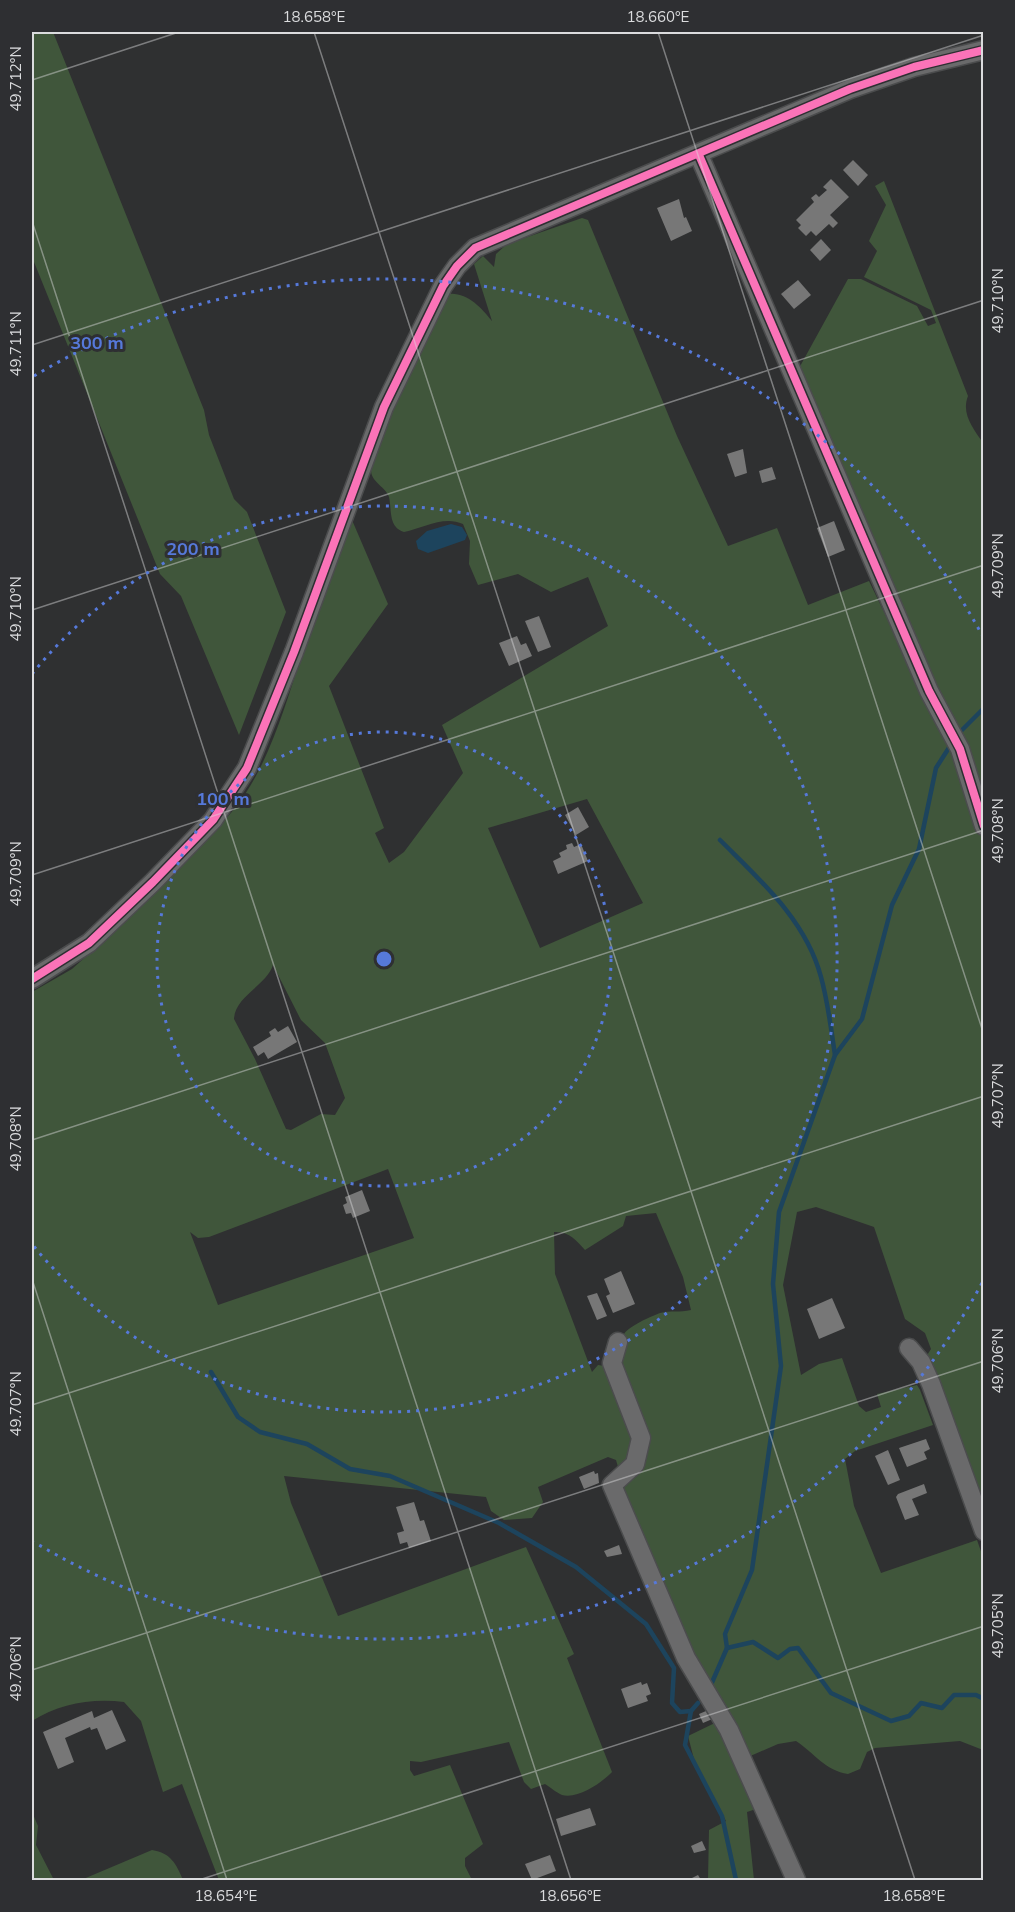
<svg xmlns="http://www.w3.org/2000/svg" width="1015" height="1912" font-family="Mulish,sans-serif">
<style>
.green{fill:#40563b;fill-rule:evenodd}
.water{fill:#1d445d}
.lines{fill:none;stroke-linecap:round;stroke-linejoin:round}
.stream{stroke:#1d445d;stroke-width:4.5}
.building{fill:#777}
.minor-casing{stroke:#4b4c4d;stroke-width:21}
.minor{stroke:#6a6a6b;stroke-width:18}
.cycleway-casing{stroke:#2e2f32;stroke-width:11}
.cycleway{stroke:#fb73b8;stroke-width:8}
.ticks{fill:none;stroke:#dbdcde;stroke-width:1.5;stroke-opacity:0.45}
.ring{fill:none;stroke:#5679da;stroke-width:3;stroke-dasharray:3 6}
.centre{fill:#5679da;stroke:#2e2f32;stroke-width:3}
.ring-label{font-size:18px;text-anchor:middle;font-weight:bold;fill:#5679da;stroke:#2e2f32;stroke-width:6;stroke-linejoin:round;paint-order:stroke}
.neatline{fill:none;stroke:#dbdcde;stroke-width:2}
.ticks-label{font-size:15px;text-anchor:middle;fill:#dbdcde}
</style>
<rect width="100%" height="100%" fill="#2f3031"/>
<!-- green -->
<g class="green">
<polygon points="32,32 53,32 204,410 209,435 234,499 247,512 286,612 239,735 181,596 160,574 32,257"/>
<path d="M884,181L968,396C961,414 973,428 983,443V1523L924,1360L931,1349L925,1333L905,1319L874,1227L816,1207L797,1212L783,1285L801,1375L819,1364L842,1358L859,1406L866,1412L881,1407L877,1394L917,1385L920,1390L933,1425L855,1451L845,1459L854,1506L881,1573L977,1540L984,1560L983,1750L960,1741L875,1748L867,1752L860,1769L848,1774C826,1771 814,1753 796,1741L778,1744L739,1761L756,1809L747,1812L754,1880H708L709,1830L726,1821L695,1763L688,1736L721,1720L631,1553L608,1493C624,1479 641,1469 644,1447C638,1419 607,1360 624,1334C629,1326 650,1317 660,1313C670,1310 680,1313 691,1310L683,1277L656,1213L626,1216L623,1226L585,1250C576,1240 569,1231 554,1232L555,1274L592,1372L598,1365L611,1367L633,1437L632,1454L622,1467H618L616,1460L608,1457L538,1487L543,1502L532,1518L504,1520L491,1511L486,1497L284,1476L291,1503L338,1616L526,1547L574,1654L567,1658L612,1772C601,1783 579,1799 562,1795C557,1793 550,1787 545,1784L531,1789L524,1782L509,1742L421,1762L410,1761V1770L414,1776L450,1765L483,1844L465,1858V1866L472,1880H219L182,1784L163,1792L141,1721L124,1702C91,1698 59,1704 32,1721V992L72,969L99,945L206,837C261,795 280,720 301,658C318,612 335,566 352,520L388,604L329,686L384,828L375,833L389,863L404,852L463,773L442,725L608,626L588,577L551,592L518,574L478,585L469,564L470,541L463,524C444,515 423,528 404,532C388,527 392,510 389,497C386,487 372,483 371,471C368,436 429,329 447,294C466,291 481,307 492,321L474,264L483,256L494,267L496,254L507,244L582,218L588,220L677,436L728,546L777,528L808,605L869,581L919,684L930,681L798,370L848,279H861L917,306L928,326L936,323L931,310L864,277L877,251L869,241L886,205L875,186ZM587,799L643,903L540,948L488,828ZM273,965L301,1020L325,1043L345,1098L335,1115L321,1114L291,1130L286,1129L255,1059L234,1019C235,996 266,986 273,965ZM388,1169L414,1238L218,1305L190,1232L198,1238L209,1237Z"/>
<polygon points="32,1812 38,1826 36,1845 54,1880 32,1880"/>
<path d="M152,1850C171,1853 176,1864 183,1880H81Z"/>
</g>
<!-- water -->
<polygon class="water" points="451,524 462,527 467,535 465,540 428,553 418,549 416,541 427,531"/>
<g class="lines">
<!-- stream -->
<g class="stream">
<polyline points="958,734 984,708"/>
<path d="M720,840C760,880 806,920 821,977C828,1002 831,1029 835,1055"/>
<polyline points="211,1372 238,1417 260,1432 307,1444 350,1469 390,1476 499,1523 576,1567 646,1624 674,1668 672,1703 680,1712 691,1711"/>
<polyline points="727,1648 753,1642 778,1658 790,1649 798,1648 831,1693 891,1721 909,1716 921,1703 942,1708 954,1695 976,1695 984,1699"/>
<polyline points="710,1687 727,1648 725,1634 752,1570 781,1366 773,1284 779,1212 835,1055 862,1019 892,905 919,849 936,768 952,743"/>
<polyline points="698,1703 691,1711 685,1745 722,1816 736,1880"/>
</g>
</g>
<!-- building -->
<g class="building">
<polygon points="853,160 868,175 858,186 843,170"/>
<polygon points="831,179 849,197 830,215 838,223 833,228 829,224 816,236 811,231 806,236 798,228 801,225 796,220 814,202 811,198 816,194 819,197 827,190 823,187"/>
<polygon points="679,199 684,218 686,217 692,231 671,241 657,208"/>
<polygon points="821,239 831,250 820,261 810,250"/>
<polygon points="798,280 811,295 794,309 781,294"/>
<polygon points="743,449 747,473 735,477 727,454"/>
<polygon points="772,467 776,479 762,483 759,471"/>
<polygon points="834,521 845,550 828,557 817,528"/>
<polygon points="539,616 551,647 538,652 525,621"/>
<polygon points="517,636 521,645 526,643 532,656 509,666 499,643"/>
<polygon points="578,807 589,827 576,835 565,815"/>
<polygon points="572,843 574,847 581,844 588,861 558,874 553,861 561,857 559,853 567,849 566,845"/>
<polygon points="288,1026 297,1042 268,1059 264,1052 258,1056 253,1047 271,1036 269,1032 275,1028 278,1032"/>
<polygon points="362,1190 370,1211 353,1218 351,1213 346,1214 343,1205 347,1203 345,1197"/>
<polygon points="621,1271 635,1304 613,1313 606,1296 610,1294 604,1279"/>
<polygon points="597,1293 607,1316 597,1320 587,1296"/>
<polygon points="832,1298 845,1328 819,1339 807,1309"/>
<polygon points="926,1439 930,1449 924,1452 927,1459 907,1467 899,1448"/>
<polygon points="888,1450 900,1480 888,1485 875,1456"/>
<polygon points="594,1471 595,1474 598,1473 599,1483 584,1489 579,1477"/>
<polygon points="924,1484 927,1493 912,1499 919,1515 905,1520 896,1497 898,1494"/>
<polygon points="414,1502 420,1521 424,1520 431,1541 409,1548 407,1542 400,1544 397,1533 404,1531 396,1507"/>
<polygon points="619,1545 622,1554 607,1557 604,1551"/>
<polygon points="641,1682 642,1685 647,1683 651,1694 646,1696 648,1701 628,1708 621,1689"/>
<polygon points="713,1708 717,1717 703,1723 699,1714"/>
<polygon points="112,1710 126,1741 106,1750 97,1728 91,1730 90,1727 65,1738 74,1762 58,1769 43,1732 92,1711 94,1718"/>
<polygon points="590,1808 596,1825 561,1836 556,1819"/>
<polygon points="702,1841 706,1850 694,1853 691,1846"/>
<polygon points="550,1855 556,1871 532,1880 525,1864"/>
<polygon points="698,1875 701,1880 691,1880 690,1879"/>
</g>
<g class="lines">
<!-- minor casing -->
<g class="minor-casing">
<g id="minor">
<polyline points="699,155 929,691 960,749 984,826"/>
<polyline points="32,979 89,943 153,882 213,820 247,768 294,652 384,407 443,286 457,266 475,248 850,89 914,67 984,50"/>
<polyline points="618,1342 612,1363 641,1438 635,1464 612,1485 686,1658 729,1730 796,1880"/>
<polyline points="909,1348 921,1362 931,1384 984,1531"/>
</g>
</g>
<!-- minor -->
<use href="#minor" class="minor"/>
<!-- cycleway casing -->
<g class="cycleway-casing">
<g id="cycleway">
<polyline points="699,155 929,691 960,749 984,826"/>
<polyline points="32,979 89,943 153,882 213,820 247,768 294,652 384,407 443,286 457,266 475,248 850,89 914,67 984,50"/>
</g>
</g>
<!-- cycleway -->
<use href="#cycleway" class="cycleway"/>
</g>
<!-- ticks -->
<path class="ticks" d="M314,32L915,1880M658,32L984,1035M32,80L179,32M32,221L571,1880M32,345L984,35M32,610L984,300M32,875L984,565M32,1140L984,830M32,1279L227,1880M32,1405L984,1096M32,1670L984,1361M199,1880L984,1626"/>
<!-- distance rings -->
<g class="ring">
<circle cx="384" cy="959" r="227"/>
<path d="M32 674A453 453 0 1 1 32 1244"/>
<path d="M982 1283A680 680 0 0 1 34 1542M34 376A680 680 0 0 1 982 635"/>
</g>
<circle cx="384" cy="959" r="9" class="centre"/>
<g class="ring-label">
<text x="97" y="349">300 m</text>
<text x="193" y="555">200 m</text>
<text x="223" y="805">100 m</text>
</g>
<!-- border -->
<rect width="1015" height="1912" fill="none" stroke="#2e2f32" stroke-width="66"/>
<rect x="33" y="33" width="949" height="1846" class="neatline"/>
<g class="ticks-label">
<text x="314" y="22">18.658°E</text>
<text x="658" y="22">18.660°E</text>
<text transform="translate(16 79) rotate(-90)" y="5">49.712°N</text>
<text transform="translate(998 301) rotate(-90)" y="5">49.710°N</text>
<text transform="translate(16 344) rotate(-90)" y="5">49.711°N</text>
<text transform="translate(998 566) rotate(-90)" y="5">49.709°N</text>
<text transform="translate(16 609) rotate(-90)" y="5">49.710°N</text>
<text transform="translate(998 831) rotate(-90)" y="5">49.708°N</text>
<text transform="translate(16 874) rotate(-90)" y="5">49.709°N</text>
<text transform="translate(998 1096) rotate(-90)" y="5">49.707°N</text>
<text transform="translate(16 1139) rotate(-90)" y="5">49.708°N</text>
<text transform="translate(998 1361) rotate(-90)" y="5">49.706°N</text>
<text transform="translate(16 1404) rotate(-90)" y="5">49.707°N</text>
<text transform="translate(998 1626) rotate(-90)" y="5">49.705°N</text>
<text transform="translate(16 1669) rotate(-90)" y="5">49.706°N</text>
<text x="226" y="1901">18.654°E</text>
<text x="570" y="1901">18.656°E</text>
<text x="914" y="1901">18.658°E</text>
</g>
</svg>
